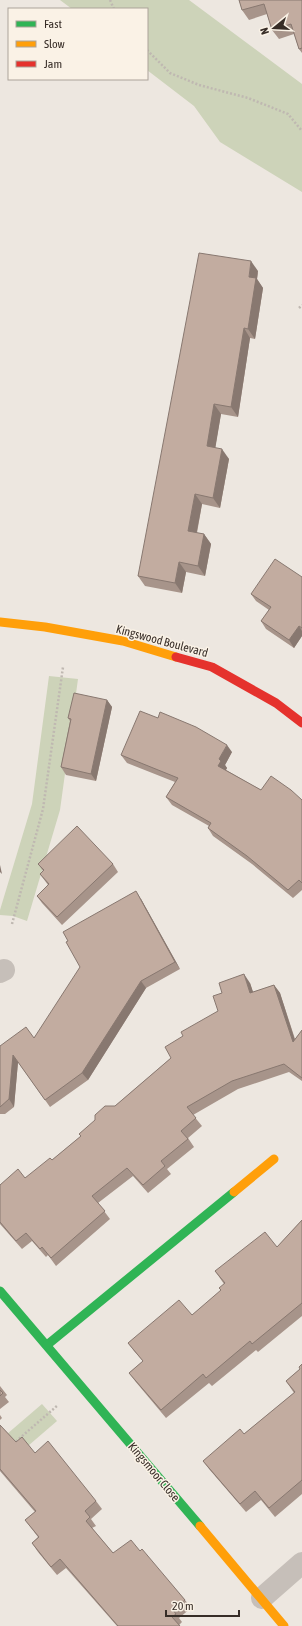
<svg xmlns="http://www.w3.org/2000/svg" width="302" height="1626" font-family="'Asap Condensed',sans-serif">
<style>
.green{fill:#cdd3b9}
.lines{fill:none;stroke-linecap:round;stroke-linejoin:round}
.path{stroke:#bfb8b1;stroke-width:2.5;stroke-dasharray:2 2;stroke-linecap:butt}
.street{stroke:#c6bfb9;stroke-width:22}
.fast{stroke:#30b455;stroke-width:9}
.slow{stroke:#ff9f0a;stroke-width:9}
.jam{stroke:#e5322d;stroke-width:9}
.wall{fill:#a7948a}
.shaded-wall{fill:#887870}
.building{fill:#c2aca0;stroke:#887870}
.labels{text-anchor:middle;stroke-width:3;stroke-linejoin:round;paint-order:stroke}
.street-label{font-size:12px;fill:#372d27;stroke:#faf2e6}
</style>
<rect width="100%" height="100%" fill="#ede7e0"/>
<!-- green -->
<g class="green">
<polygon points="60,0 189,0 302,84 302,192 220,142 194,106 147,70 147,9 72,9"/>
<polygon points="49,676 78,679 60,810 27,921 13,916 0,915 0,910 32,804"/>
<polygon points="42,1404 57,1421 0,1470 0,1440"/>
</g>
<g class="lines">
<!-- path -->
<g class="path">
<polyline points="110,0 114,9"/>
<polyline points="147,50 170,73 199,85 248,98 288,114 302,131"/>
<polyline points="299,308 302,305"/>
<polyline points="12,924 43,809 63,667"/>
<polyline points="13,1444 58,1405"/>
</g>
<!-- street -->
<g class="street">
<polyline points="0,972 4,970"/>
<polyline points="262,1598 302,1563"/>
</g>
<!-- fast -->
<g class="fast">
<polyline points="0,1291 200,1526"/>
<polyline points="47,1345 234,1192"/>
</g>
<!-- slow -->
<g class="slow">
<polyline points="0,622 45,627 123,641 176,657"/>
<polyline points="234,1192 274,1159"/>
<polyline points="200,1526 284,1626"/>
</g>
<!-- jam -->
<polyline class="jam" points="176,657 212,667 276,703 302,723"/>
</g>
<!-- wall -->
<g class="wall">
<polygon points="239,0 302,0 302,53 299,49 294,34 279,39 272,30 267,14 249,20 242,10"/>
<polygon points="258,271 257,279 263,288 255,339 250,338 238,417 221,414 215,448 229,459 220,508 202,504 197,533 204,534 211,544 205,576 186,572 182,593 145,586 138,576"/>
<polygon points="302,577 302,636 294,648 266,629 261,621 269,610 256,601 251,594"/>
<polygon points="107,700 112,707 96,781 66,775 61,767 70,721 68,718"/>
<polygon points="232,752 225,765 227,768 226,770 261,790 302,800 302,890 293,898 252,864 213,836 208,828 209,826 172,805 166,797 175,782 127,763 121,755"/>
<polygon points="38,864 113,864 118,872 62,925 42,903 37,896 48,885 40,874 43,871"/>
<polygon points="141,899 180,969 146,988 88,1080 50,1107 18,1062 14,1107 5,1114 0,1114 0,1046 34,1038"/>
<polygon points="250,983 253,992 274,985 280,993 295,1039 302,1030 302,1081 289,1072 238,1089 193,1115 202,1126 188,1138 194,1147 167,1169 171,1174 148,1193 133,1176 98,1203 110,1219 56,1266 48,1255 46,1257 32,1241 22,1249 0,1224 0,1185 25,1178 52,1160 80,1137 115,1106 171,1058 183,1036 218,1011 222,993"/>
<polygon points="302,1220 302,1316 258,1352 256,1350 212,1386 209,1383 166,1418 135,1381 129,1373 143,1361 134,1351 128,1343 192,1315 221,1291 224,1284 215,1271 277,1247"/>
<polygon points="302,1364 302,1494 275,1517 261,1500 246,1512 209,1469 203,1461 244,1434 294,1393 286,1381 300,1369"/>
<polygon points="0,1386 7,1395 5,1397 9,1402 0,1409"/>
<polygon points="0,1415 2,1418 0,1420"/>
<polygon points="0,1425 16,1442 35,1453 96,1501 102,1509 91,1519 96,1526 92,1528 113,1553 140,1551 185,1600 191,1608 179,1618 182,1622 179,1625 180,1626 117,1626 66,1568 57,1575 38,1552 32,1543 38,1537 25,1520 35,1512 0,1471"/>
</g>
<!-- shaded-wall -->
<g class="shaded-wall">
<polygon points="251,261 258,271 257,279 263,288 255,339 248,329 249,277"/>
<polygon points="244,328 250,338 238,417 231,407"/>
<polygon points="214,404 221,414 214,456 207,446"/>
<polygon points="222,449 229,459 220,508 213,498"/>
<polygon points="195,494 202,504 195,541 188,531"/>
<polygon points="204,534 211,544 205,576 198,566"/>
<polygon points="179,562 186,572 182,593 175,583"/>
<polygon points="299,626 302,631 302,636 294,648 289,640"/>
<polygon points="107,700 112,707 96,781 91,774"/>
<polygon points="227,745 232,752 225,765 227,768 224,773 218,766 219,759"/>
<polygon points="0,865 2,874 0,872"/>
<polygon points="136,891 141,899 180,969 175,962"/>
<polygon points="244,974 250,983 256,1001 250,993"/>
<polygon points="141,981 146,988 88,1080 82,1073"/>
<polygon points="274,985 280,993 298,1050 293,1042"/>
<polygon points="13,1055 18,1062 14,1107 9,1099"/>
</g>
<!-- building -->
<g class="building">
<polygon points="239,0 302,0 302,48 299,49 291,24 272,30 264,4 242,10"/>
<polygon points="199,253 251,261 249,277 256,278 248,329 244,328 231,407 214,404 207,446 222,449 213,498 195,494 188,531 204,534 198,566 179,562 175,583 138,576"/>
<polygon points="275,559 302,577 302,628 299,626 289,640 261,621 271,607 251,594"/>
<polygon points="74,693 107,700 91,774 61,767 71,719 68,718"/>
<polygon points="140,711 158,718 160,712 196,727 227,745 219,759 221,761 218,766 261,790 271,776 291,790 302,800 302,883 299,880 288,890 247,856 208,828 211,823 166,797 178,778 121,755"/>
<polygon points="77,826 113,864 57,917 37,896 49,884 40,874 44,870 38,864"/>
<polygon points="136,891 175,962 141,981 82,1073 45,1100 13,1055 9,1099 0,1107 0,1046 26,1027 34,1038 80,967 66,942 68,941 63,932"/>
<polygon points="244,974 250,993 274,985 293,1042 302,1030 302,1078 284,1064 232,1081 187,1107 196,1118 181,1131 188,1139 161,1161 165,1166 143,1185 127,1168 92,1196 105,1211 51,1258 42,1247 40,1249 26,1233 16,1241 0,1222 0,1185 18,1169 25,1178 50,1158 52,1160 81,1136 79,1134 95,1120 95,1115 105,1106 115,1106 171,1058 165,1047 183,1036 181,1032 218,1011 213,996 222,993 219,983"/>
<polygon points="302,1220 302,1303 252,1344 250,1341 206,1378 203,1374 161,1410 129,1373 143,1361 128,1343 179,1300 192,1315 221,1290 219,1288 225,1283 215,1271 265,1232 277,1247"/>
<polygon points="302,1364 302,1480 269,1508 255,1491 240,1504 203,1461 240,1429 244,1434 295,1392 286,1381 300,1369 299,1367"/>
<polygon points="0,1390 3,1393 0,1396"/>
<polygon points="0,1425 16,1442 22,1437 35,1453 48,1441 96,1501 85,1511 90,1517 86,1521 113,1553 131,1540 140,1551 142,1549 185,1600 173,1610 176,1614 172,1617 180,1626 118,1626 60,1559 51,1567 32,1543 39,1537 25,1520 36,1511 0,1469"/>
</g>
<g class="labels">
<!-- street labels -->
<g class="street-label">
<text transform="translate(162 641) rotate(15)" y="4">Kingswood Boulevard</text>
<text transform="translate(154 1472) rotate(50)" y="4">Kingsmoor Close</text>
</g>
</g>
<!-- legend -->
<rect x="8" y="8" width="140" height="72" fill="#faf2e6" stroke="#aca39a"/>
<rect x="16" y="21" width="20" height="6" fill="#30b455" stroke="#aca39a"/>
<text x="44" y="28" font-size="12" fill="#372d27">Fast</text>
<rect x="16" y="41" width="20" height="6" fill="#ff9f0a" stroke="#aca39a"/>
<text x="44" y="48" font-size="12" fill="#372d27">Slow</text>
<rect x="16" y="61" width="20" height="6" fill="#e5322d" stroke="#aca39a"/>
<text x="44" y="68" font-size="12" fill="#372d27">Jam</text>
<!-- north arrow -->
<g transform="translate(274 28) rotate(252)" stroke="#faf2e6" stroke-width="3" paint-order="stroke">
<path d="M0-3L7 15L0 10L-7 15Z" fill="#372d27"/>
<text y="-6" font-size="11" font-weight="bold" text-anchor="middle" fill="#372d27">N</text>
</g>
<!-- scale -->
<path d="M166 1610v6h73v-6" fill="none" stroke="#372d27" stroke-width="2"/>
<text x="172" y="1610" font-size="12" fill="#372d27" stroke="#faf2e6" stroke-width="3" paint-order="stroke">20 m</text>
</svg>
